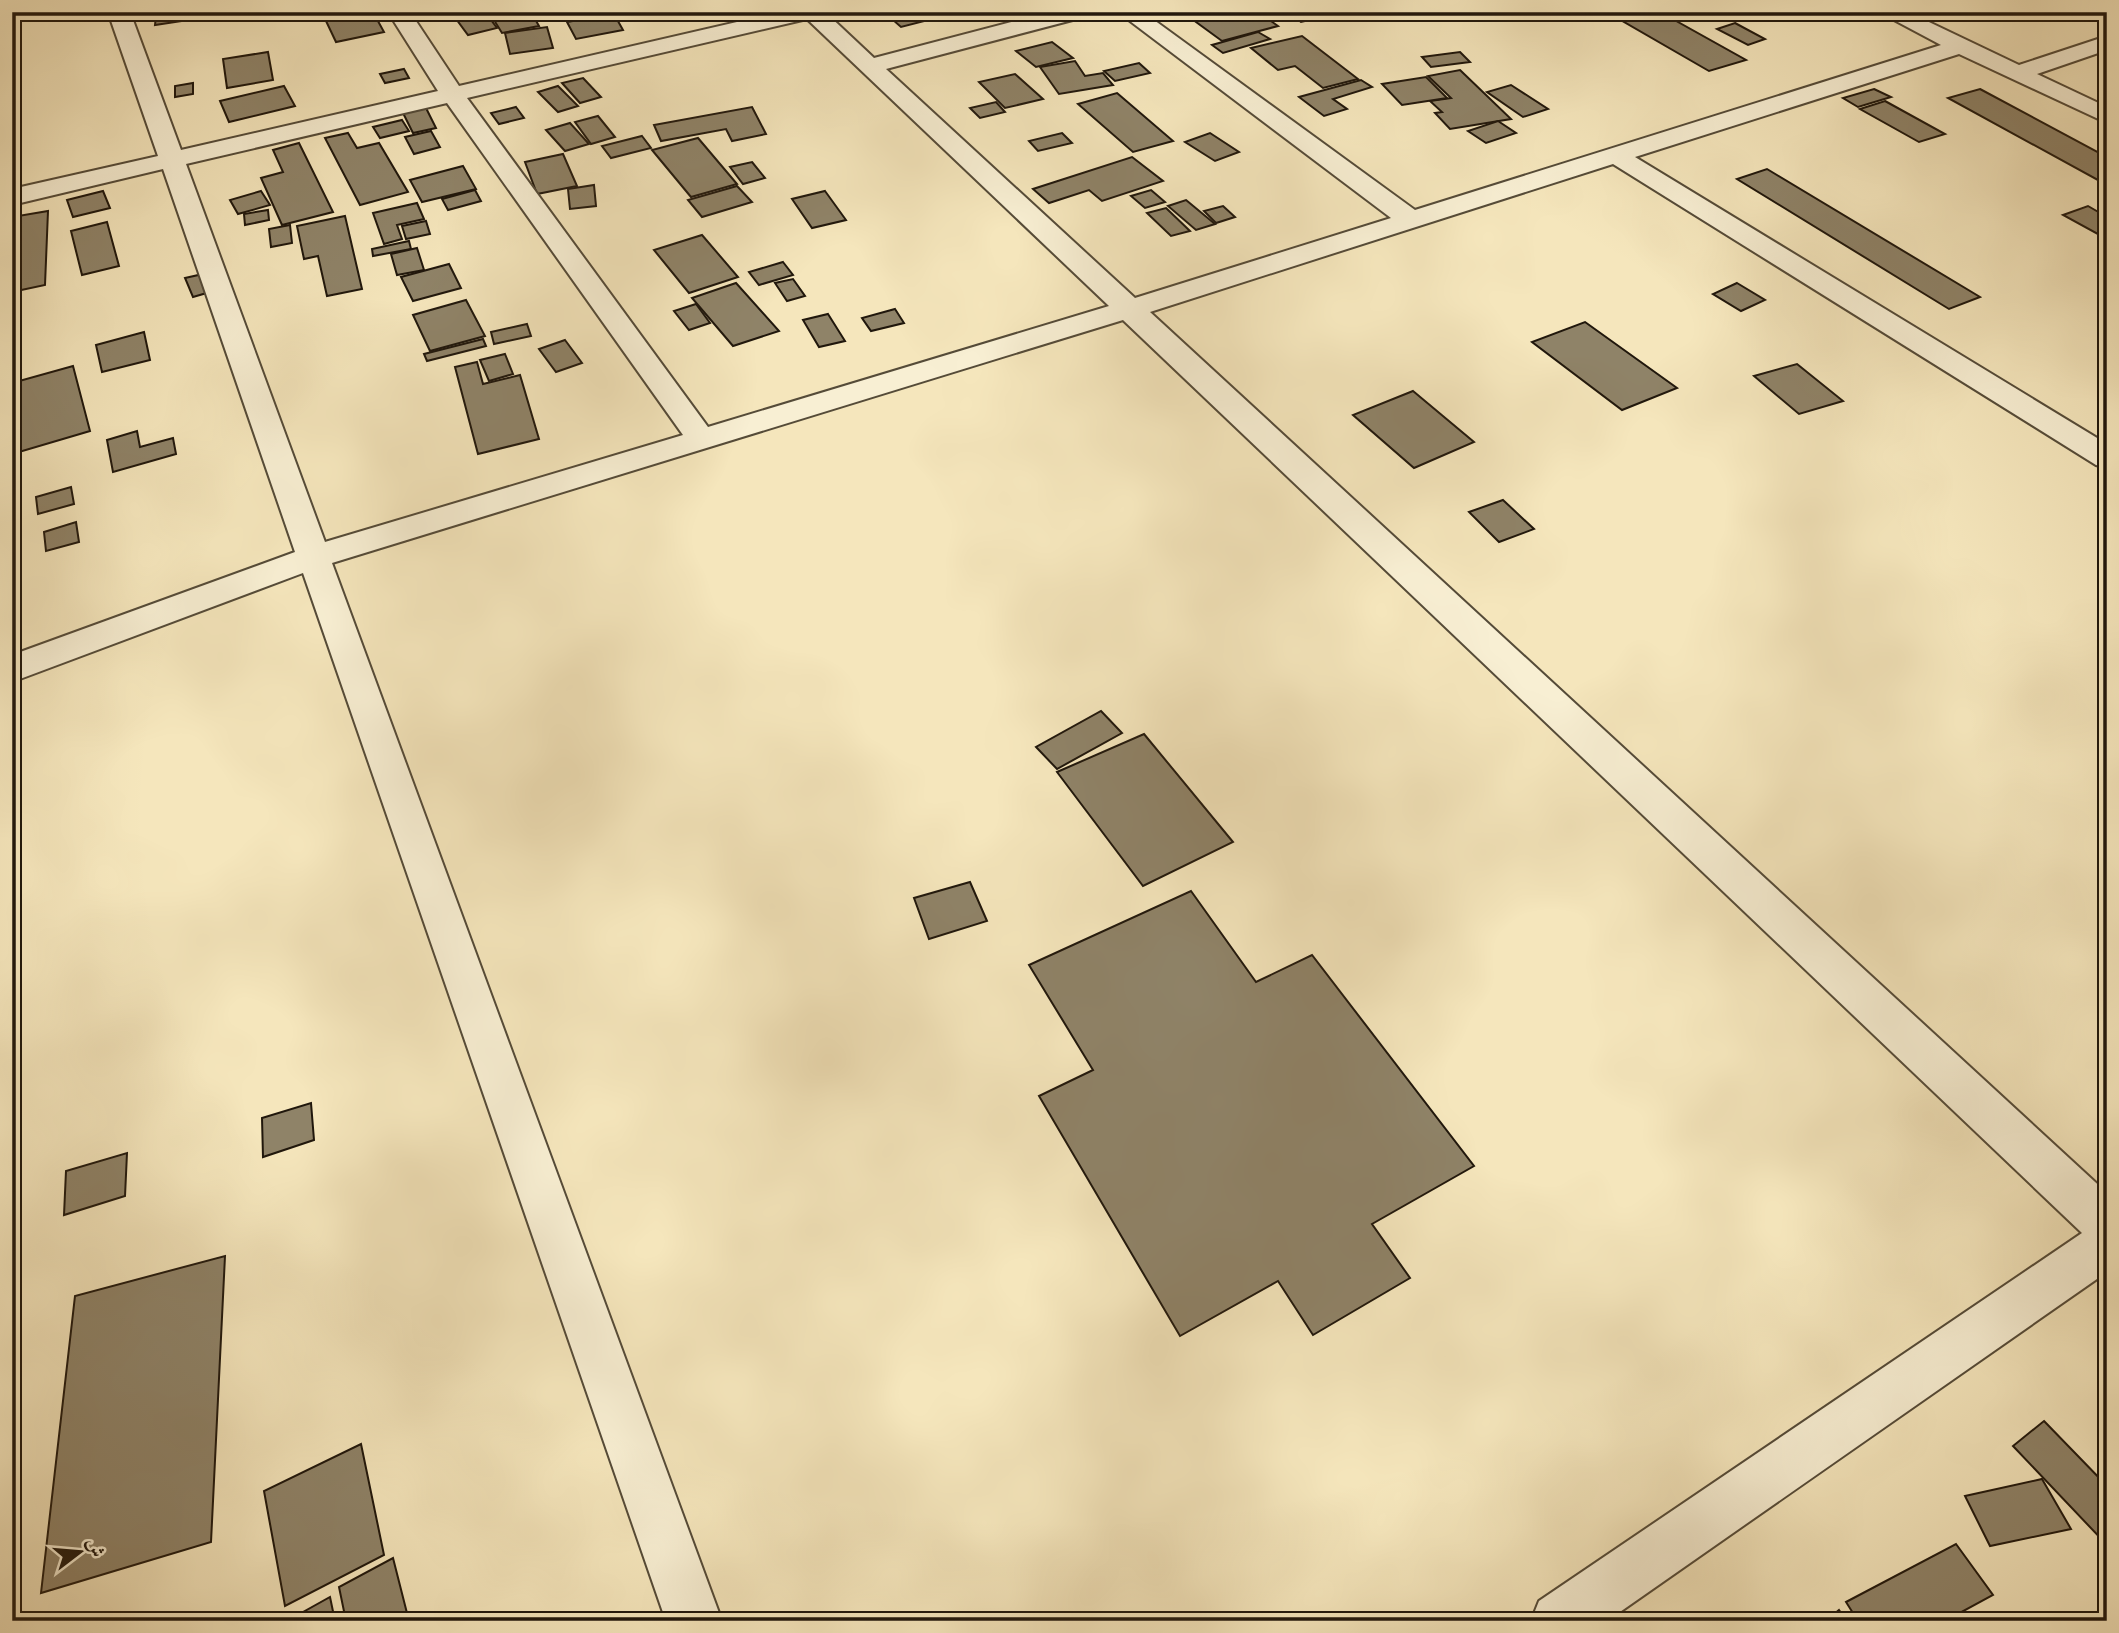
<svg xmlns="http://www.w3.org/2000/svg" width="2119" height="1633" font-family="'EB Garamond',Amiri,serif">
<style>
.building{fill:#8f8368;stroke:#20170c;stroke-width:2}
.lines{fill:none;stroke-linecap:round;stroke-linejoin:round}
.street-casing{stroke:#554b38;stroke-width:4}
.street{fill:#f8efd3;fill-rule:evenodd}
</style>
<rect width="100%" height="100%" fill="#f5e6bc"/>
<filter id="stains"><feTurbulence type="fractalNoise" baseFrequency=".00286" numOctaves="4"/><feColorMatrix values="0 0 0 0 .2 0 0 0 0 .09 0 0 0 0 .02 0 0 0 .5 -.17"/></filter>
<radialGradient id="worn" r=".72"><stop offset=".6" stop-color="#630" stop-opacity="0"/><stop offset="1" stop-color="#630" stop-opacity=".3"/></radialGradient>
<!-- building -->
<g class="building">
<polygon points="189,12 189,20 155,25 156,16"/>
<polygon points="373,12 384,32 336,42 326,21"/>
<polygon points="451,12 485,12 497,28 468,35"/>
<polygon points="489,12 531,12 539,26 502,33"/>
<polygon points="884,12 929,12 936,18 901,27"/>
<polygon points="1176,12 1258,12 1278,26 1222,41 1185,14"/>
<polygon points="1310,12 1318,18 1301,22 1290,14"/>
<polygon points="1644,12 1660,12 1746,60 1709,71 1619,19"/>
<polygon points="1690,12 1708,12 1716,18 1701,20"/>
<polygon points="614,14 623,30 576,39 567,22"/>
<polygon points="1735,23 1765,39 1748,45 1717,29"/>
<polygon points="547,27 553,48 510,54 505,33"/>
<polygon points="1258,32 1270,39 1223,53 1212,45"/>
<polygon points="1302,36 1358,79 1323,88 1295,66 1278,70 1251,48"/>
<polygon points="1052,42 1073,58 1036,67 1016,51"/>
<polygon points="268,52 273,80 227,88 223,59"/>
<polygon points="1460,52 1470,62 1431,67 1422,57"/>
<polygon points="1075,61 1085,76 1103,73 1113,85 1059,94 1040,67"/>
<polygon points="1139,63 1150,73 1115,81 1104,71"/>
<polygon points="404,69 409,78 385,83 380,74"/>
<polygon points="1460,70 1511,119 1450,129 1435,113 1442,112 1430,101 1451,98 1428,76"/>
<polygon points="1015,74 1043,99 1005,108 979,82"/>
<polygon points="1426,77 1447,98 1402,105 1382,84"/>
<polygon points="583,78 601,97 580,103 562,83"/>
<polygon points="1361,80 1372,87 1333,99 1347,109 1324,116 1299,97"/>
<polygon points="193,83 193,94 175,97 175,86"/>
<polygon points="1511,85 1548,109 1523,117 1487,92"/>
<polygon points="284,86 295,106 229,122 220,101"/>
<polygon points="558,86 578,106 558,112 538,92"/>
<polygon points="1874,89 1891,97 1858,107 1843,98"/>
<polygon points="1980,89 2107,157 2107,185 1948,98"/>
<polygon points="1117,93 1173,141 1133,152 1078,104"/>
<polygon points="1885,101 1945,134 1919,142 1860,109"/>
<polygon points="996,102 1005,112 980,118 970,108"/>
<polygon points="425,106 436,128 413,133 402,111"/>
<polygon points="516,107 524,118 499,124 491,113"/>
<polygon points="752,107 766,134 732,141 726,129 661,141 654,125"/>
<polygon points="598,116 615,137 591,144 575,122"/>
<polygon points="402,120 409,131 380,138 373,127"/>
<polygon points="1498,121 1516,133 1486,143 1468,131"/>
<polygon points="570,123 589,144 565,151 546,130"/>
<polygon points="431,131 440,147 414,154 405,137"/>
<polygon points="348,133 357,148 379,143 408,192 360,205 325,138"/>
<polygon points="1062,133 1072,143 1038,151 1029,141"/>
<polygon points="1210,133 1239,152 1215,161 1185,142"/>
<polygon points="642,136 651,148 611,158 602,146"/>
<polygon points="698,138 737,184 691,197 652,150"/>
<polygon points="299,143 333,212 282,225 261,178 283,172 273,150"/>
<polygon points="563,154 577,186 537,194 525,162"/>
<polygon points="1132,157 1163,181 1102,201 1089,190 1049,203 1033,189"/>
<polygon points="752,162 765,178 743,184 730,167"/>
<polygon points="463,166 476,189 422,202 410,180"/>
<polygon points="1767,169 1980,297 1949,309 1737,179"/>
<polygon points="594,185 596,206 570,209 568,189"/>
<polygon points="737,186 752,202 702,217 688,200"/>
<polygon points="475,190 481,201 448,210 442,199"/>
<polygon points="1151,190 1165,202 1145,208 1131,196"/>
<polygon points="103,191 110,208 73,217 67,200"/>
<polygon points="261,191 270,205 238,214 230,200"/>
<polygon points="825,191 846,220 812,228 792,199"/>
<polygon points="1186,200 1215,224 1196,230 1168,206"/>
<polygon points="417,203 424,219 397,225 402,239 384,244 373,213"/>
<polygon points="1223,206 1235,217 1216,223 1204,211"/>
<polygon points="2088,206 2107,217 2107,239 2063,215"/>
<polygon points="1166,208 1190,231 1171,236 1147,213"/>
<polygon points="268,210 269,220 245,225 244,214"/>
<polygon points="48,211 45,285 12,292 12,217"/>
<polygon points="345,216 362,289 327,296 318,256 304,259 297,226"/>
<polygon points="426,221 430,234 406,239 402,226"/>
<polygon points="107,222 119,266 82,275 71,231"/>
<polygon points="290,225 292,243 271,247 269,229"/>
<polygon points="702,235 738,277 689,293 654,250"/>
<polygon points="409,241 411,249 373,256 372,249"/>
<polygon points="417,248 424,270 397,275 391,254"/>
<polygon points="783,262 793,275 759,285 749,272"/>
<polygon points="449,264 461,288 413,301 401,277"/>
<polygon points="203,274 210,292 193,297 185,278"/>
<polygon points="793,279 805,296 787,301 775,283"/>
<polygon points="736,283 779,331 733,346 692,298"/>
<polygon points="1737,283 1765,300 1741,311 1713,294"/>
<polygon points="466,300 485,336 430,351 413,315"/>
<polygon points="696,304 710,323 689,330 674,311"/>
<polygon points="895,309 904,323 871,331 862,318"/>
<polygon points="828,314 845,341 819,347 803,320"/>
<polygon points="1585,322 1677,388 1622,410 1532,342"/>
<polygon points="527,324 531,336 494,344 491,332"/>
<polygon points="144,332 150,360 102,372 96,345"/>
<polygon points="483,339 486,346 427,361 424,354"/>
<polygon points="565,340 582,363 556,372 539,349"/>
<polygon points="505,354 513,374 489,381 480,360"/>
<polygon points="477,362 483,384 520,375 539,439 478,454 455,367"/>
<polygon points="1797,364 1843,401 1799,414 1754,376"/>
<polygon points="73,366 90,431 19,452 12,421 12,383"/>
<polygon points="1413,391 1474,442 1414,468 1353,415"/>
<polygon points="137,431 140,447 173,438 176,454 113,472 107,440"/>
<polygon points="71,487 74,504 38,514 36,497"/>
<polygon points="1503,500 1534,529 1499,542 1469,512"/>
<polygon points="76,522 79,542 46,551 44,532"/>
<polygon points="1101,711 1122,733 1057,769 1036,747"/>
<polygon points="1144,734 1233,842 1143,886 1057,772"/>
<polygon points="970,882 987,921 929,939 914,898"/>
<polygon points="1191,891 1256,982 1312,955 1474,1166 1372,1224 1410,1278 1313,1335 1278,1281 1180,1336 1039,1096 1093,1070 1029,965"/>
<polygon points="311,1103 314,1140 263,1157 262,1118"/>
<polygon points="127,1153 125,1196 64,1215 66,1171"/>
<polygon points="225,1256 211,1542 41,1593 75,1296"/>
<polygon points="2044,1421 2107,1486 2107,1545 2013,1446"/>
<polygon points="361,1444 384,1555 285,1606 264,1491"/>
<polygon points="2042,1479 2071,1529 1990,1546 1965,1496"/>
<polygon points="1956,1544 1993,1595 1945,1621 1858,1621 1846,1602"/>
<polygon points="393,1558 409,1621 346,1621 339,1587"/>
<polygon points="330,1597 335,1621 287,1621"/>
<polygon points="1839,1610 1847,1621 1826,1621"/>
</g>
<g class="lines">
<!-- street casing -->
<g class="street-casing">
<path id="street" d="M108,12H130L181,150L438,91L388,12H410L459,86L780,12H825L874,58L1050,12H1087L1084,17L886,69L1135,298L1391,218L1118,12H1143L1415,210L1941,45L1879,12H1908L2019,65L2107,36V50L2037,74L2107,107V123L1959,54L1635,157L2107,444V468L2096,465L1613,164L1150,312L2107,1193V1272L1607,1621H1531L1539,1601L2082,1233L1123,320L332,563L722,1621H666L303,573L12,682V655L295,552L163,169L12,205V189L158,156ZM807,19L1109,306L708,427L467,98ZM447,103L683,435L325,542L186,164Z"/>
</g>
<!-- street -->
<use href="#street" class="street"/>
</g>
<!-- margin -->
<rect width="2119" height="1633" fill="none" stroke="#f5e6bc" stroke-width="42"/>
<rect x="14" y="14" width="2091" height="1605" fill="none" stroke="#20170c" stroke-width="3.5"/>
<rect x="21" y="21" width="2077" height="1591" fill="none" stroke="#20170c" stroke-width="2"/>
<!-- north arrow -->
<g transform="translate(80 1552) rotate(74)" stroke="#f8efd3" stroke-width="5" paint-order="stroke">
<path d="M0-5L12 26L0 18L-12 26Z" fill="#20170c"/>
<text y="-10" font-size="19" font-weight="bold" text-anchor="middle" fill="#20170c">ش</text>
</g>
<rect width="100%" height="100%" filter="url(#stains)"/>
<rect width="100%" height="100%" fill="url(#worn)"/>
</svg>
